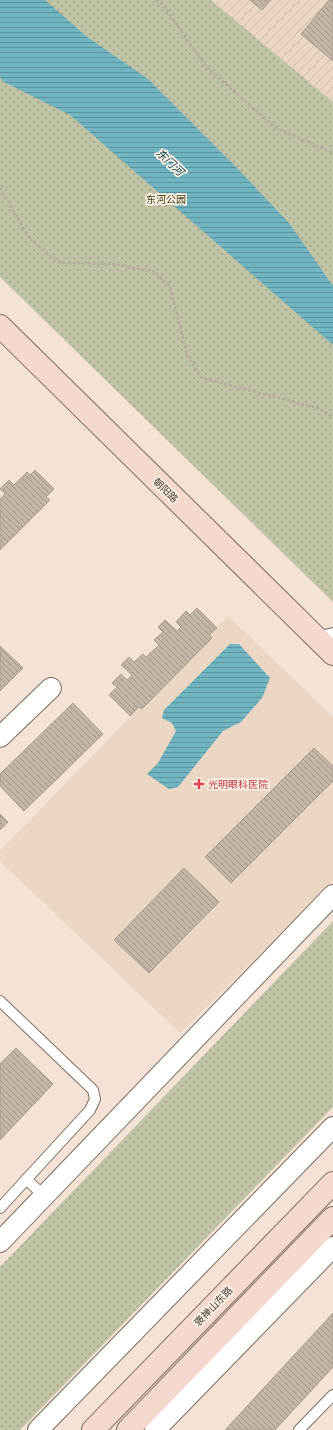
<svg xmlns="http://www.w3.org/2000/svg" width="333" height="1430" font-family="'Fira Sans Condensed','Noto Sans SC',sans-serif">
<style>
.built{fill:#ebd5c3}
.industrial{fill:url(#industrial-furrows)}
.grass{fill:url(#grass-dots)}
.water{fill:url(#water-rules)}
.building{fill:url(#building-back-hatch);stroke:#aa9f8f}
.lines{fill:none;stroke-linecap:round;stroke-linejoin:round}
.lane-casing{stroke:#7c6d61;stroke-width:12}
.street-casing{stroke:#7c6d61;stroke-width:22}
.secondary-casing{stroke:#7c6d61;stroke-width:24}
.path{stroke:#b7a99f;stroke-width:2.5;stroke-dasharray:3 2;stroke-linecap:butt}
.lane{stroke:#fff;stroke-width:10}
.street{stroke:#fff;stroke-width:20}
.secondary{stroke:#f5d8ce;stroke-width:22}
.health-dot{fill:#e0444e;stroke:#fdf0e5;stroke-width:1.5}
.labels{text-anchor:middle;stroke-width:3.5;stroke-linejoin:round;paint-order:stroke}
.park-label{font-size:10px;fill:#393b12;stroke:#fdf0e5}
.street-label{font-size:10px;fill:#3f3934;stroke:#fdf0e5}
.health-label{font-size:10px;fill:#be3a42;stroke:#fdf0e5;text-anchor:start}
.water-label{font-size:11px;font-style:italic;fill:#00414b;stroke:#fdf0e5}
</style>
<defs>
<pattern id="industrial-furrows" width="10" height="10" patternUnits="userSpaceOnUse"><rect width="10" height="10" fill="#ebd5c3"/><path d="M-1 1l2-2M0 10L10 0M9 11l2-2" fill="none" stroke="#cbb8a8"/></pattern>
<pattern id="grass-dots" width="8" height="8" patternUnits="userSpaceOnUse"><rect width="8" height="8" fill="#c1c4a4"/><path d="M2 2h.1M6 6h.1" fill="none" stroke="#9ea086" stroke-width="1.8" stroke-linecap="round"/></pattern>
<pattern id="water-rules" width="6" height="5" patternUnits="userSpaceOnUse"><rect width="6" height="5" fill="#70b4c1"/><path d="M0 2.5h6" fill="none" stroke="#5d939e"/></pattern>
<pattern id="building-back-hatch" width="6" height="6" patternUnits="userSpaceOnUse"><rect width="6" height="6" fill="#c2b7a7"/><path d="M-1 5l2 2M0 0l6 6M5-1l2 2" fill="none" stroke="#9f9689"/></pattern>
</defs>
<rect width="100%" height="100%" fill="#f3e2d5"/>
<!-- built -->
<polygon class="built" points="228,616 333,717 333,881 180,1033 0,861 0,851"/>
<!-- industrial -->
<polygon class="industrial" points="211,0 333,0 333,102"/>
<!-- grass -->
<g class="grass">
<polygon points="0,0 211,0 333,102 333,602 0,277"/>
<polygon points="333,921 333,1107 20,1430 0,1430 0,1267"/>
</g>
<!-- water -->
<g class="water">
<polygon points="0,0 45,0 86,36 148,79 238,169 289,223 331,283 333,285 333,345 70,115 4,82 0,77"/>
<polygon points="230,644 239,644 270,678 262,698 241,722 223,731 178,787 169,789 147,774 158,763 176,731 172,723 162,718 164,710"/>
</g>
<!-- building -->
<g class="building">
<polygon points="250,0 271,0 262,10"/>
<polygon points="329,0 333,0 333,61 301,34"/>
<polygon points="35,470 54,489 46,497 50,500 0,550 0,499 5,494 0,489 9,480 14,485 27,472 30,475"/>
<polygon points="197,608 217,628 209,635 212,638 142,709 139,707 130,716 109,695 117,687 112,683 121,674 127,680 132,675 121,665 129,657 134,662 143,654 146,657 159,645 154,640 163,632 158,627 165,620 177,631 181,627 176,622 186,611 190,615"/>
<polygon points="0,646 23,668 0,691"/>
<polygon points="73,703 103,734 24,811 0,786 0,774"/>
<polygon points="314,748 333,766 333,781 231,883 205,857"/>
<polygon points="0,814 8,822 0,830"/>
<polygon points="184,868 219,902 149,973 114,940"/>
<polygon points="16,1048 53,1084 0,1140 0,1064"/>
<polygon points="333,1313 333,1367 275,1430 225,1430"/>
</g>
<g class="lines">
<!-- lane casing -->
<g class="lane-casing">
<g id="lane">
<polyline points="316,637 333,633"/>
<polyline points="0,1001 93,1090 95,1099 90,1110 0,1208"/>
<polyline points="26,1179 44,1196"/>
<polyline points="299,1430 333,1395"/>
</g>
</g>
<!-- street casing -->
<g class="street-casing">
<g id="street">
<polyline points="0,737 51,688"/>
<polyline points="0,1242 333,895"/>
<polyline points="38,1430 333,1127"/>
<polyline points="155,1430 333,1247"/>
</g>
</g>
<!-- secondary casing -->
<g class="secondary-casing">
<g id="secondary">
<polyline points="0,326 333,654"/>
<polyline points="93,1430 333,1183"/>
<polyline points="128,1430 333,1218"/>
</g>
</g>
<!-- path -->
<g class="path">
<polyline points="156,0 163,5 207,68 276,128 333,153"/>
<polyline points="0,188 29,238 60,263 116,264 154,272 170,286 187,355 202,378 318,408 333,417"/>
</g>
<!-- lane -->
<use href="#lane" class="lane"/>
<!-- street -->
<use href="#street" class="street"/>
<!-- secondary -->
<use href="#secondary" class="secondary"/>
</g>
<!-- markers -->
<path class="health-dot" d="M197 778h4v4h4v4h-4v4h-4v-4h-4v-4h4z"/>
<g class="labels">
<!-- park labels -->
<g class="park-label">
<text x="166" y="203">东河公园</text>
</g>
<!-- street labels -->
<g class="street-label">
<text transform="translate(166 490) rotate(45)" y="4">朝阳路</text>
<text transform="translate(213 1306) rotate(-46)" y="4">褒禅山东路</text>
</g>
<!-- health labels -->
<g class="health-label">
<text x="208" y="788">光明眼科医院</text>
</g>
<!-- water labels -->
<g class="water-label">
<text transform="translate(170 162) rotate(43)" y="4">东门河</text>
</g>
</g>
</svg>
